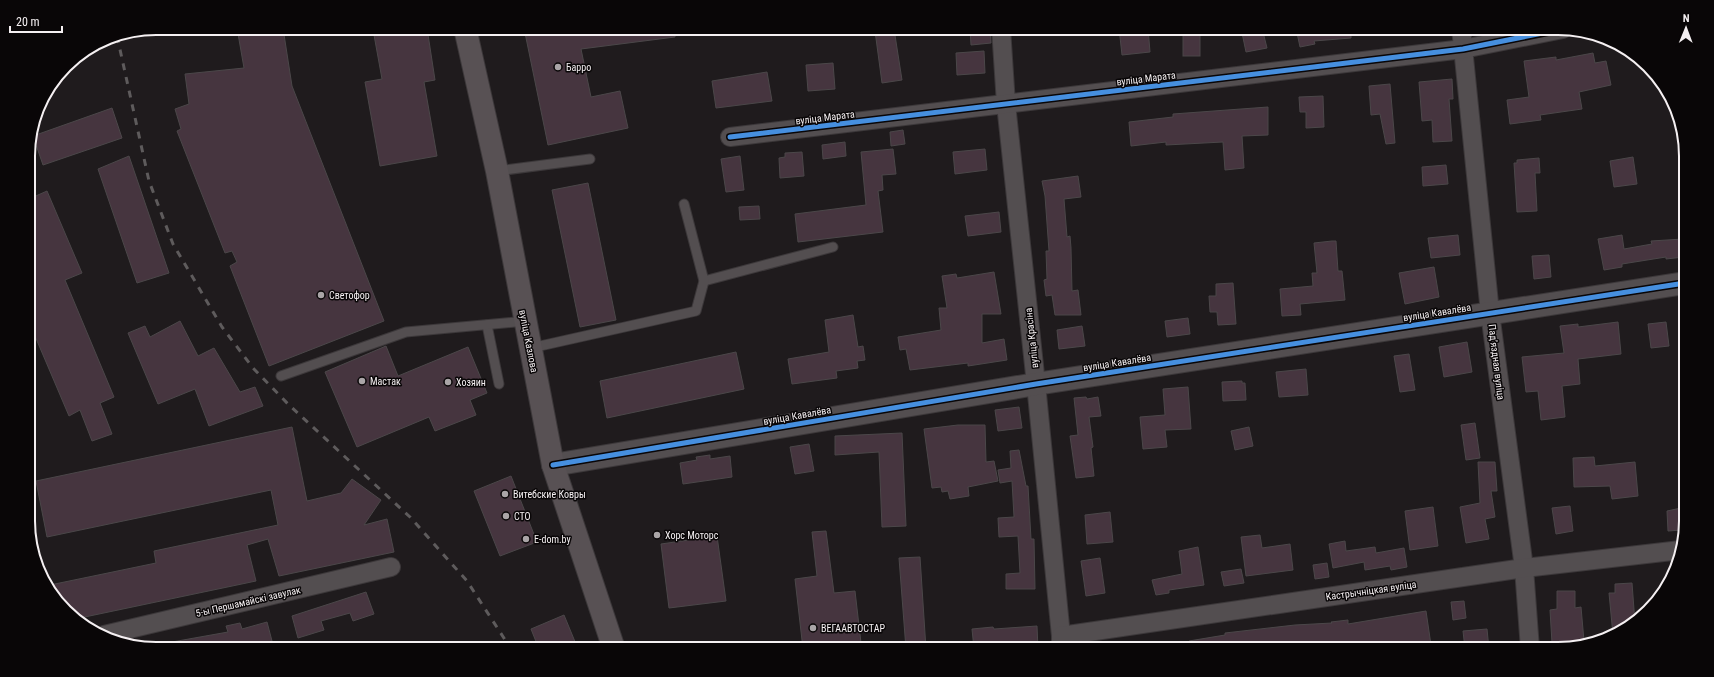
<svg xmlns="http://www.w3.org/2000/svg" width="1714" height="677" font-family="'Roboto Condensed',sans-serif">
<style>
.building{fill:#46353f;stroke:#4b4749}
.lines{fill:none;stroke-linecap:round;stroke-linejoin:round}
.service-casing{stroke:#3c383a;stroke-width:11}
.minor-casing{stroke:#3c383a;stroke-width:20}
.tertiary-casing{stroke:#3c383a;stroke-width:24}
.secondary-casing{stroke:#3c383a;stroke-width:24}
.service{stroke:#534e50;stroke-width:9}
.minor{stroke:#534e50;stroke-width:18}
.tertiary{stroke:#534e50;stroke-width:22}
.secondary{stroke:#585154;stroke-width:22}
.rail{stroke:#5e5b5c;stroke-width:3;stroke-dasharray:7 7;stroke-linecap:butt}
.cycleway-casing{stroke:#090607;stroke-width:8}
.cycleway{stroke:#468fdf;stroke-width:5}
.poi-dot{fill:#aaa5a7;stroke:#090607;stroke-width:1.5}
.labels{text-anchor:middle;stroke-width:3;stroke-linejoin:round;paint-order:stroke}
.poi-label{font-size:10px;fill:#f5f0f2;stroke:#090607;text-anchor:start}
.street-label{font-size:10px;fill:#f5f0f2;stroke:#090607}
.rim{fill:none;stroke:#f5f0f2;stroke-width:2}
</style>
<rect width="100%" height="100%" fill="#1f1b1d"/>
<!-- building -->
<g class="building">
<polygon points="237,28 283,28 292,86 384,321 269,366 230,266 237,262 232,251 225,253 177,131 181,129 175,109 189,104 185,74 244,68"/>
<polygon points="382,28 427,28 435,80 424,82 437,156 380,166 365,82 382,79 374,35 383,34"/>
<polygon points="524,28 675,28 675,37 581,49 591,97 620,91 628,128 548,145"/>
<polygon points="970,28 990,28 991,43 971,45"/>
<polygon points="1119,28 1148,28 1150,52 1122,55"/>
<polygon points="1241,28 1262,28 1267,48 1246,52"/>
<polygon points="1296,28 1351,28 1351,38 1314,41 1315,44 1300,47"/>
<polygon points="894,29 902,80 882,83 875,31"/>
<rect x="1183" y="32" width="17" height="24"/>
<polygon points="984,51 985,73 957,75 956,53"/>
<polygon points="1593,53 1595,63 1606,61 1611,85 1579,92 1582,109 1540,115 1541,120 1510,124 1507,100 1529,97 1524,61 1556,57 1556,60"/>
<polygon points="833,63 835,89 808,91 806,65"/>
<polygon points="767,72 772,101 716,108 712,81"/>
<polygon points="1452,79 1453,99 1449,99 1452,141 1433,142 1432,120 1422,121 1419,82"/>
<polygon points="1390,84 1395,143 1386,144 1380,114 1371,115 1369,86"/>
<polygon points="1323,96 1324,127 1306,128 1306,112 1300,112 1299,97"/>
<polygon points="1268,107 1268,135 1242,136 1244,168 1225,170 1223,142 1166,145 1166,142 1131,146 1129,122 1173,117 1173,114"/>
<polygon points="112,108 122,138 43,165 33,136"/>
<polygon points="903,130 905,144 891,146 890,132"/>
<polygon points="845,142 846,156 823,159 822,145"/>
<polygon points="893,149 896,174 882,175 883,190 878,191 883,232 798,242 795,214 866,205 861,152"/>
<polygon points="985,149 987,170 955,174 953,152"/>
<polygon points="802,152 804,176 780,178 779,158 785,157 785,153"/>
<polygon points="129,156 169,273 137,283 98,169"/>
<polygon points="740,156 744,190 726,192 721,159"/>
<polygon points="1633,157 1637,184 1614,187 1610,161"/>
<polygon points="1539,158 1540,173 1535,173 1537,211 1517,212 1514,163 1517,163 1517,160"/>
<polygon points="1446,165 1448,184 1423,186 1422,167"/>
<polygon points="1078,176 1081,197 1064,199 1067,237 1070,236 1071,248 1072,291 1078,290 1081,315 1055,315 1052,295 1046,296 1044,280 1047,279 1046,251 1049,251 1045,196 1042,181"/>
<polygon points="588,183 616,320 580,327 552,190"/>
<polygon points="47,191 82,273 65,280 114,397 100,403 112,434 92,441 80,410 69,416 29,322 29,199"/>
<polygon points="759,206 760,219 740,220 739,207"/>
<polygon points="999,212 1001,232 968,236 965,216"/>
<polygon points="1458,235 1460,255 1431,258 1428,238"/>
<polygon points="1622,235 1624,249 1652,244 1651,241 1683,239 1684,257 1666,259 1666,257 1622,264 1622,267 1604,270 1598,239"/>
<polygon points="1332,241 1336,241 1338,271 1342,271 1345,300 1300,304 1301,315 1282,316 1280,289 1313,286 1312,273 1317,273 1314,243"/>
<polygon points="1549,255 1551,277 1534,279 1532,256"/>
<polygon points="1434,267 1439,297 1405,304 1399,273"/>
<polygon points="994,272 1001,314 982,314 982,343 1004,339 1007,360 968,366 968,363 910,370 906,349 900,350 898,337 941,330 939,308 947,308 942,276 956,274 957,278"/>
<polygon points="1233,283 1236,324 1218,325 1217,312 1210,312 1209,296 1216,296 1216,284"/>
<polygon points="853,315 858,347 863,346 865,360 857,361 858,368 836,371 837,378 792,384 788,359 829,352 825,320"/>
<polygon points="1188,318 1190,334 1167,337 1165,321"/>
<polygon points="180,321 198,356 214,348 240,392 255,387 263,406 209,426 195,389 158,404 128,333 145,326 150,337"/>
<polygon points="1618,322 1621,354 1578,359 1580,384 1562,386 1565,417 1541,420 1538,391 1526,392 1522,357 1564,353 1560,326 1578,324 1578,327"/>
<polygon points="1666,322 1669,346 1651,348 1648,324"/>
<polygon points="1082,326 1085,346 1059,349 1057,330"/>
<polygon points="1467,342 1472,372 1444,377 1439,347"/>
<polygon points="386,346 398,376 468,347 487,393 470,400 476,415 435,431 429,417 357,447 325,372"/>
<polygon points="736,352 744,389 607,418 600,381"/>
<polygon points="1409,354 1415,390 1400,392 1394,356"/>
<polygon points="1306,369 1308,395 1279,397 1276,372"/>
<polygon points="1242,381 1242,383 1245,383 1246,400 1223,401 1222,382"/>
<polygon points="1188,387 1191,429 1165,430 1167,447 1143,449 1140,417 1165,415 1163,389"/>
<polygon points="1086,397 1087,399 1098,397 1101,416 1089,417 1093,447 1091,448 1094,476 1076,478 1070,436 1078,435 1074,398"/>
<polygon points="1019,407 1022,428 998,431 995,410"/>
<polygon points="1475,423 1480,458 1466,460 1461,425"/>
<polygon points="958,425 985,425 986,462 994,461 998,481 968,487 969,496 950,499 948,491 942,492 941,487 932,488 924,429"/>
<polygon points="292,427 307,501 341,493 352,479 381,500 364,525 387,519 394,552 279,576 268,539 247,545 256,581 80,618 60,605 50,585 156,563 154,551 278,525 271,490 47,537 36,481"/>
<polygon points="1249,427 1253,446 1235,450 1231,431"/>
<polygon points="902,433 906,526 882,527 879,452 835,455 835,436"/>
<polygon points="809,444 814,471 795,474 790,447"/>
<polygon points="1019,450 1026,486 1028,486 1031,539 1034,539 1035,589 1006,589 1006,574 1020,573 1018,536 999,537 998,518 1014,517 1012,481 1000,483 998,470 1011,468 1010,451"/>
<polygon points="710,455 710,459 730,456 732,477 683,484 680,463 697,460 696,457"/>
<polygon points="1594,457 1595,466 1635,462 1638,496 1612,499 1610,486 1574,487 1573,458"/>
<polygon points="1478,462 1495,462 1497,491 1491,491 1495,517 1485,519 1489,539 1466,543 1460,507 1480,503"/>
<polygon points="511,476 537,542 500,556 474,491"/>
<polygon points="1570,506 1573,531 1556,534 1552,508"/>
<polygon points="1433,507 1438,546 1410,550 1405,511"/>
<polygon points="1681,508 1682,530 1668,531 1667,511"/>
<polygon points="1110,512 1113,542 1087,544 1085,515"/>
<polygon points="826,531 834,593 855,591 861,643 803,649 795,579 817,576 812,532"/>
<polygon points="1260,535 1262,548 1290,544 1293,570 1246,576 1241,537"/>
<polygon points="717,536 726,601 669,608 661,544"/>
<polygon points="1345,541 1346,551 1375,547 1376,553 1404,548 1407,567 1391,570 1390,566 1365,570 1364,562 1333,568 1329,544"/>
<polygon points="1198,547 1204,585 1169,590 1169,593 1156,595 1152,580 1182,574 1179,551"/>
<polygon points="920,557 926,649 906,649 899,558"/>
<polygon points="1100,558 1105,593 1086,596 1081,561"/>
<polygon points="1327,563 1329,577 1315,579 1313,565"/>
<polygon points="1241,569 1244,583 1224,586 1221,572"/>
<polygon points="1632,583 1635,623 1613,635 1609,593 1615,593 1615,584"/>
<polygon points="1557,591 1575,591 1575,608 1581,607 1584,641 1552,643 1550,610 1557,609"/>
<polygon points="366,592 374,614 353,621 350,613 321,621 324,630 298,638 292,616"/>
<polygon points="1464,601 1466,618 1453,620 1451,602"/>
<polygon points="1426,611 1431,645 1400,649 1335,649 1334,643 1282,647 1283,649 1190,649 1189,641 1225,635 1225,633 1295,625 1332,623 1331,622 1348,620 1348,624"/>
<polygon points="564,615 578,649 539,649 531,629"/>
<polygon points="267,622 272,641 238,649 173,649 172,642 228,632 226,626 240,623 242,629"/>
<polygon points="1037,626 1038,649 974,649 972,629 993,627 994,629"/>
<polygon points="1487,629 1489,649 1465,649 1463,631"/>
</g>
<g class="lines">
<!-- service casing -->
<g class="service-casing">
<g id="service">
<polyline points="497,171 590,159"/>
<polyline points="704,281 833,247"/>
<polyline points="487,325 499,384"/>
<polyline points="531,348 696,311 704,281 684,204"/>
<polyline points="281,376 406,332 526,321"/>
</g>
</g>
<!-- minor casing -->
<g class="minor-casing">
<g id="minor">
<polyline points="1001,28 1006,104 1036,384 1061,636 1061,649"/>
<polyline points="1461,28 1490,313 1524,568 1530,649"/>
<polyline points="730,137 1463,49 1563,29"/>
<polyline points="104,635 391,567"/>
<polyline points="1061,636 1524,568 1681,550"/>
</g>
</g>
<!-- tertiary casing -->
<g class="tertiary-casing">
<polyline id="tertiary" points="553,465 1036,384 1685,283"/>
</g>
<!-- secondary casing -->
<g class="secondary-casing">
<polyline id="secondary" points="465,28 497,171 553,465 614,649"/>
</g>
<!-- service -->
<use href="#service" class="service"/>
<!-- minor -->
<use href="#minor" class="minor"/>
<!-- tertiary -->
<use href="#tertiary" class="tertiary"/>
<!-- secondary -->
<use href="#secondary" class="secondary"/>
<!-- rail -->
<polyline class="rail" points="117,36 149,181 173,244 222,327 253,368 289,405 410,517 467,581 511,649"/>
<!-- cycleway casing -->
<g class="cycleway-casing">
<g id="cycleway">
<polyline points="730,137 1463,49 1563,29"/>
<polyline points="553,465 1036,384 1685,283"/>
</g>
</g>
<!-- cycleway -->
<use href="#cycleway" class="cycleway"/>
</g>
<!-- markers -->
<g class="poi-dot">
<circle cx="558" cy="67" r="4"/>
<circle cx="321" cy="295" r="4"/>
<circle cx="362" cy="381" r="4"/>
<circle cx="448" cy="382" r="4"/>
<circle cx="505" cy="494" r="4"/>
<circle cx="506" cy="516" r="4"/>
<circle cx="657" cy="535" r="4"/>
<circle cx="526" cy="539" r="4"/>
<circle cx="813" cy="628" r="4"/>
</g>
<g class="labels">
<!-- poi labels -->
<g class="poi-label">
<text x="566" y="71">Барро</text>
<text x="329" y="299">Светофор</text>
<text x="370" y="385">Мастак</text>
<text x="456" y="386">Хозяин</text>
<text x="513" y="498">Витебские Ковры</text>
<text x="514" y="520">СТО</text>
<text x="665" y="539">Хорс Моторс</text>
<text x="534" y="543">E-dom.by</text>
<text x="821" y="632">ВЕГААВТОСТАР</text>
</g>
<!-- street labels -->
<g class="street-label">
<text transform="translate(1146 78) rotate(-7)" y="4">вуліца Марата</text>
<text transform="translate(825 117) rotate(-7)" y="4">вуліца Марата</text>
<text transform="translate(1437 312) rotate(-9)" y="4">вуліца Кавалёва</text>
<text transform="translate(1031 338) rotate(-96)" y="4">вуліца Красіна</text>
<text transform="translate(529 341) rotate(79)" y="4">вуліца Казлова</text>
<text transform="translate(1117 362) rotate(-9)" y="4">вуліца Кавалёва</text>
<text transform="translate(1497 362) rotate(83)" y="4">Падʼяздная вуліца</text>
<text transform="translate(797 415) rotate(-10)" y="4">вуліца Кавалёва</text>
<text transform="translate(1371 590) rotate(-8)" y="4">Кастрычніцкая вуліца</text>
<text transform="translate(248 601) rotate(-13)" y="4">5-ы Першамайскі завулак</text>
</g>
</g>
<!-- crop -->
<path d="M0 0H1714V677H0ZM156 35H1558A121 121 0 0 1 1679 156V521A121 121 0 0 1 1558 642H156A121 121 0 0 1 35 521V156A121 121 0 0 1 156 35Z" fill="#090607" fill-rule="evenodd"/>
<path class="rim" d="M156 35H1558A121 121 0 0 1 1679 156V521A121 121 0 0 1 1558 642H156A121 121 0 0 1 35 521V156A121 121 0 0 1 156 35Z"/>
<!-- north arrow -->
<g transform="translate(1686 28) rotate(1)" stroke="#090607" stroke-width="3" paint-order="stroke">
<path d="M0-3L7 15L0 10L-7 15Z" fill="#f5f0f2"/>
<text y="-6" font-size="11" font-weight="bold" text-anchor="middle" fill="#f5f0f2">N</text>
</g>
<!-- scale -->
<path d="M10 26v6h52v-6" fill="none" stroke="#f5f0f2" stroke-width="2"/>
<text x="16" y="26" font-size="12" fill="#f5f0f2" stroke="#090607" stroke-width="3" paint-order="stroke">20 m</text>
</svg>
